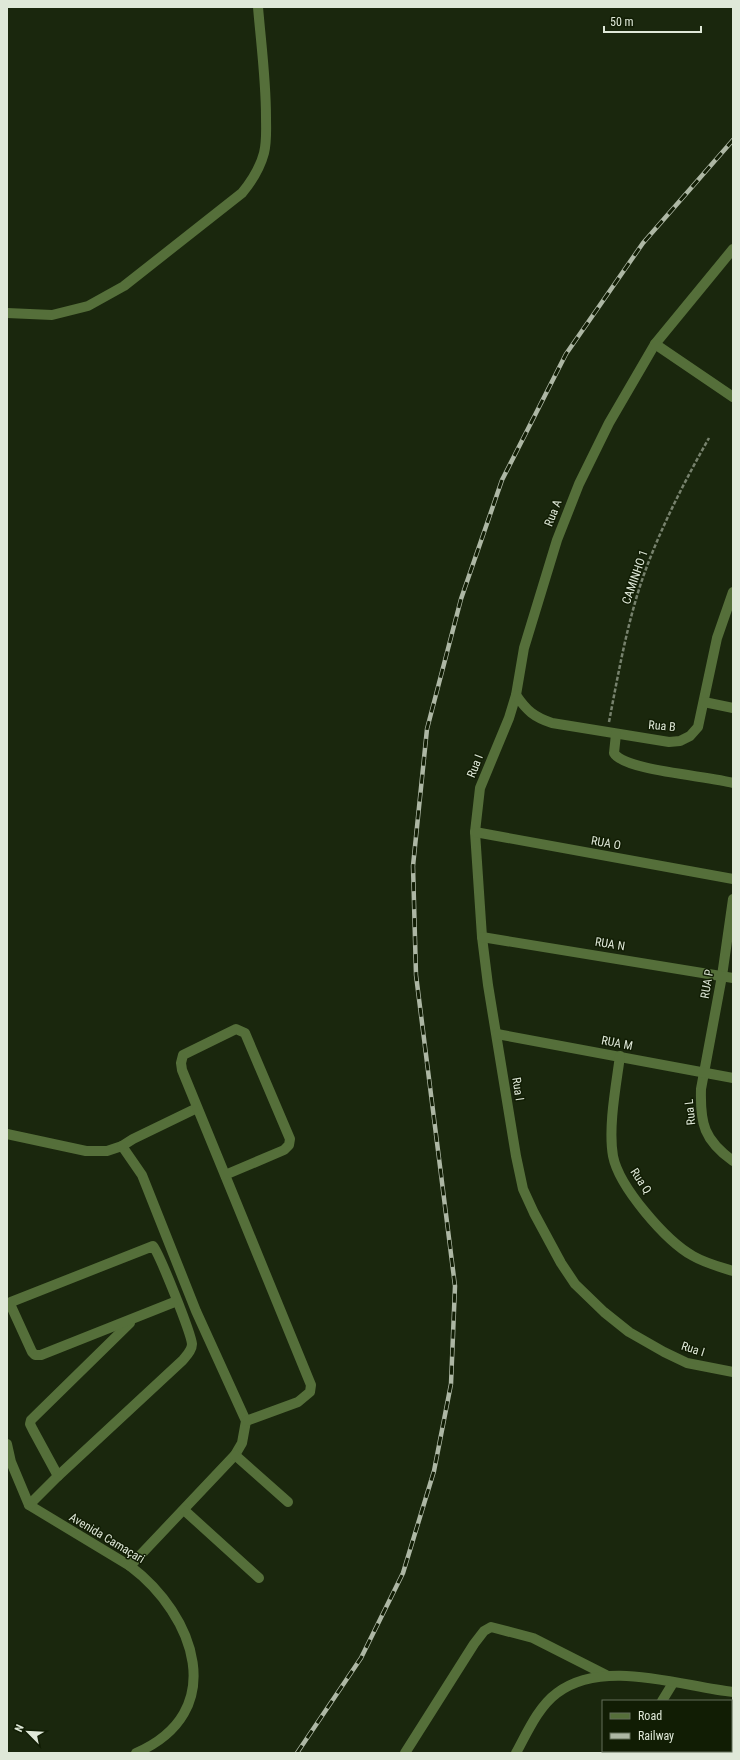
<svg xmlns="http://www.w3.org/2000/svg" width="740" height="1760" font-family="'Roboto Condensed',sans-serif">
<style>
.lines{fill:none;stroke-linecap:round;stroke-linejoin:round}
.path{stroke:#77826d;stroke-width:2.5;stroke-dasharray:4 2;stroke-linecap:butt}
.minor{stroke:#556f3a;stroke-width:10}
.rail-casing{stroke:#adb7a4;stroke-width:4.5}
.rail{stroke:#111d04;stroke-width:3;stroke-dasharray:9;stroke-linecap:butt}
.labels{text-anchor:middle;stroke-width:3;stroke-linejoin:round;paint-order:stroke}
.street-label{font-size:12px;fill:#dfe8d8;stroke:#111d04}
</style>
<rect width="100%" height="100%" fill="#1a270d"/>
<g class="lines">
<!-- path -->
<path class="path" d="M609,722C618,675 626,629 641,583C658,533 683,484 709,438"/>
<!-- minor -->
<g class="minor">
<polyline points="733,249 655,344 609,423 579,484 557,540 524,648 516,695 509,718 480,788 475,832 482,937 488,985 516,1156 523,1189 534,1213 561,1263 575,1284 604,1312 629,1332 664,1352 687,1363 733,1372"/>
<path d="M7,313L52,315L88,306L124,286L242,193C252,181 260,168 264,153C267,141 266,129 266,117C266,80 261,43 258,7"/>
<polyline points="655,344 733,397"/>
<path d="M516,695C527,711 534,717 552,723L669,742L680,741L690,736L698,727L717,638L733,592"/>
<polyline points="704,702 733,708"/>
<path d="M616,734L614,753C624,771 710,776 733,783"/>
<polyline points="475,832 733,879"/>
<path d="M733,899L722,976L701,1089C700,1124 704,1140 733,1161"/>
<polyline points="482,937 733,978"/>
<polyline points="497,1034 733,1078"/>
<path d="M620,1056C616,1086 608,1127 613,1156C619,1187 666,1241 693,1256C705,1263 720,1267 733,1271"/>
<polyline points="7,1134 86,1151 107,1151 122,1146 142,1175 196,1311 246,1421 242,1443 235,1455 130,1566"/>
<polyline points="122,1146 133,1139 197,1108"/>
<polyline points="225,1175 284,1150 289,1145 290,1139 245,1033 236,1029 183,1055 181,1063 182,1070 311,1385 310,1392 298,1402 246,1421"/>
<path d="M7,1444L11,1462L29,1505L130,1566C195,1615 230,1712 136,1753"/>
<polyline points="235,1455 288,1502"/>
<polyline points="58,1476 33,1430 30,1424 31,1420 130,1323"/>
<path d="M29,1505L58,1476L183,1360C187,1355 192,1350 192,1344C191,1333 160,1255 153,1246L11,1302V1306L32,1352L35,1355H41L177,1301"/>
<polyline points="184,1510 259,1578"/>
<polyline points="662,1701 673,1683"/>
<polyline points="405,1753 474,1644 484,1631 491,1627 533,1638 606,1675"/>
<path d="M516,1753C527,1733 538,1707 557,1693C603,1658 680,1686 733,1692"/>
<polyline points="631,1753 632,1751"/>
</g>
<!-- rail casing -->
<g class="rail-casing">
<polyline id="rail" points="297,1753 361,1658 403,1573 434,1471 451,1384 455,1286 416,975 413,866 427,729 461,599 502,480 566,354 643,243 733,140"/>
</g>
<!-- rail -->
<use href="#rail" class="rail"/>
</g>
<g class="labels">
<!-- street labels -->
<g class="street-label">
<text transform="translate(553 513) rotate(-69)" y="4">Rua A</text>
<text transform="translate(635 577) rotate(-71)" y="4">CAMINHO 1</text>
<text transform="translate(662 726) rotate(5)" y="4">Rua B</text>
<text transform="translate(475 766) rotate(-68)" y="4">Rua I</text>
<text transform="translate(606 843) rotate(10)" y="4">RUA O</text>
<text transform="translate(610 944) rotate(9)" y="4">RUA N</text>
<text transform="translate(707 984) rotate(-80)" y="4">RUA P</text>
<text transform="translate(617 1043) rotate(11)" y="4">RUA M</text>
<text transform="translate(518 1089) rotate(81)" y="4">Rua I</text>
<text transform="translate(690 1112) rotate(-96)" y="4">Rua L</text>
<text transform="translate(641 1181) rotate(57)" y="4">Rua Q</text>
<text transform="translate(693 1349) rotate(18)" y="4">Rua I</text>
<text transform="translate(107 1538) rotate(31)" y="4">Avenida Camaçari</text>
</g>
</g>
<!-- border -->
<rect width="740" height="1760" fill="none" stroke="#dfe8d8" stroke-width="16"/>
<!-- legend -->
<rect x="602" y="1700" width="130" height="52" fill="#111d04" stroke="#636e59"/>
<rect x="610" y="1713" width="20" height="6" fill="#556f3a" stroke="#636e59"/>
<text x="638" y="1720" font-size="12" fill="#dfe8d8">Road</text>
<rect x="610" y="1733" width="20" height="6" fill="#adb7a4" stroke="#636e59"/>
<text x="638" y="1740" font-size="12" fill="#dfe8d8">Railway</text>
<!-- north arrow -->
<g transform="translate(28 1732) rotate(294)" stroke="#111d04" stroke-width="3" paint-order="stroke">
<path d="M0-3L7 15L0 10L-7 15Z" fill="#dfe8d8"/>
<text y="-6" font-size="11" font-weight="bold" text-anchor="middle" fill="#dfe8d8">N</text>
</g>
<!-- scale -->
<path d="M604 26v6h97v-6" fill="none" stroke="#dfe8d8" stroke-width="2"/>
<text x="610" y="26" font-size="12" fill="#dfe8d8" stroke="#111d04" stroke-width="3" paint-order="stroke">50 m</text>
</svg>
